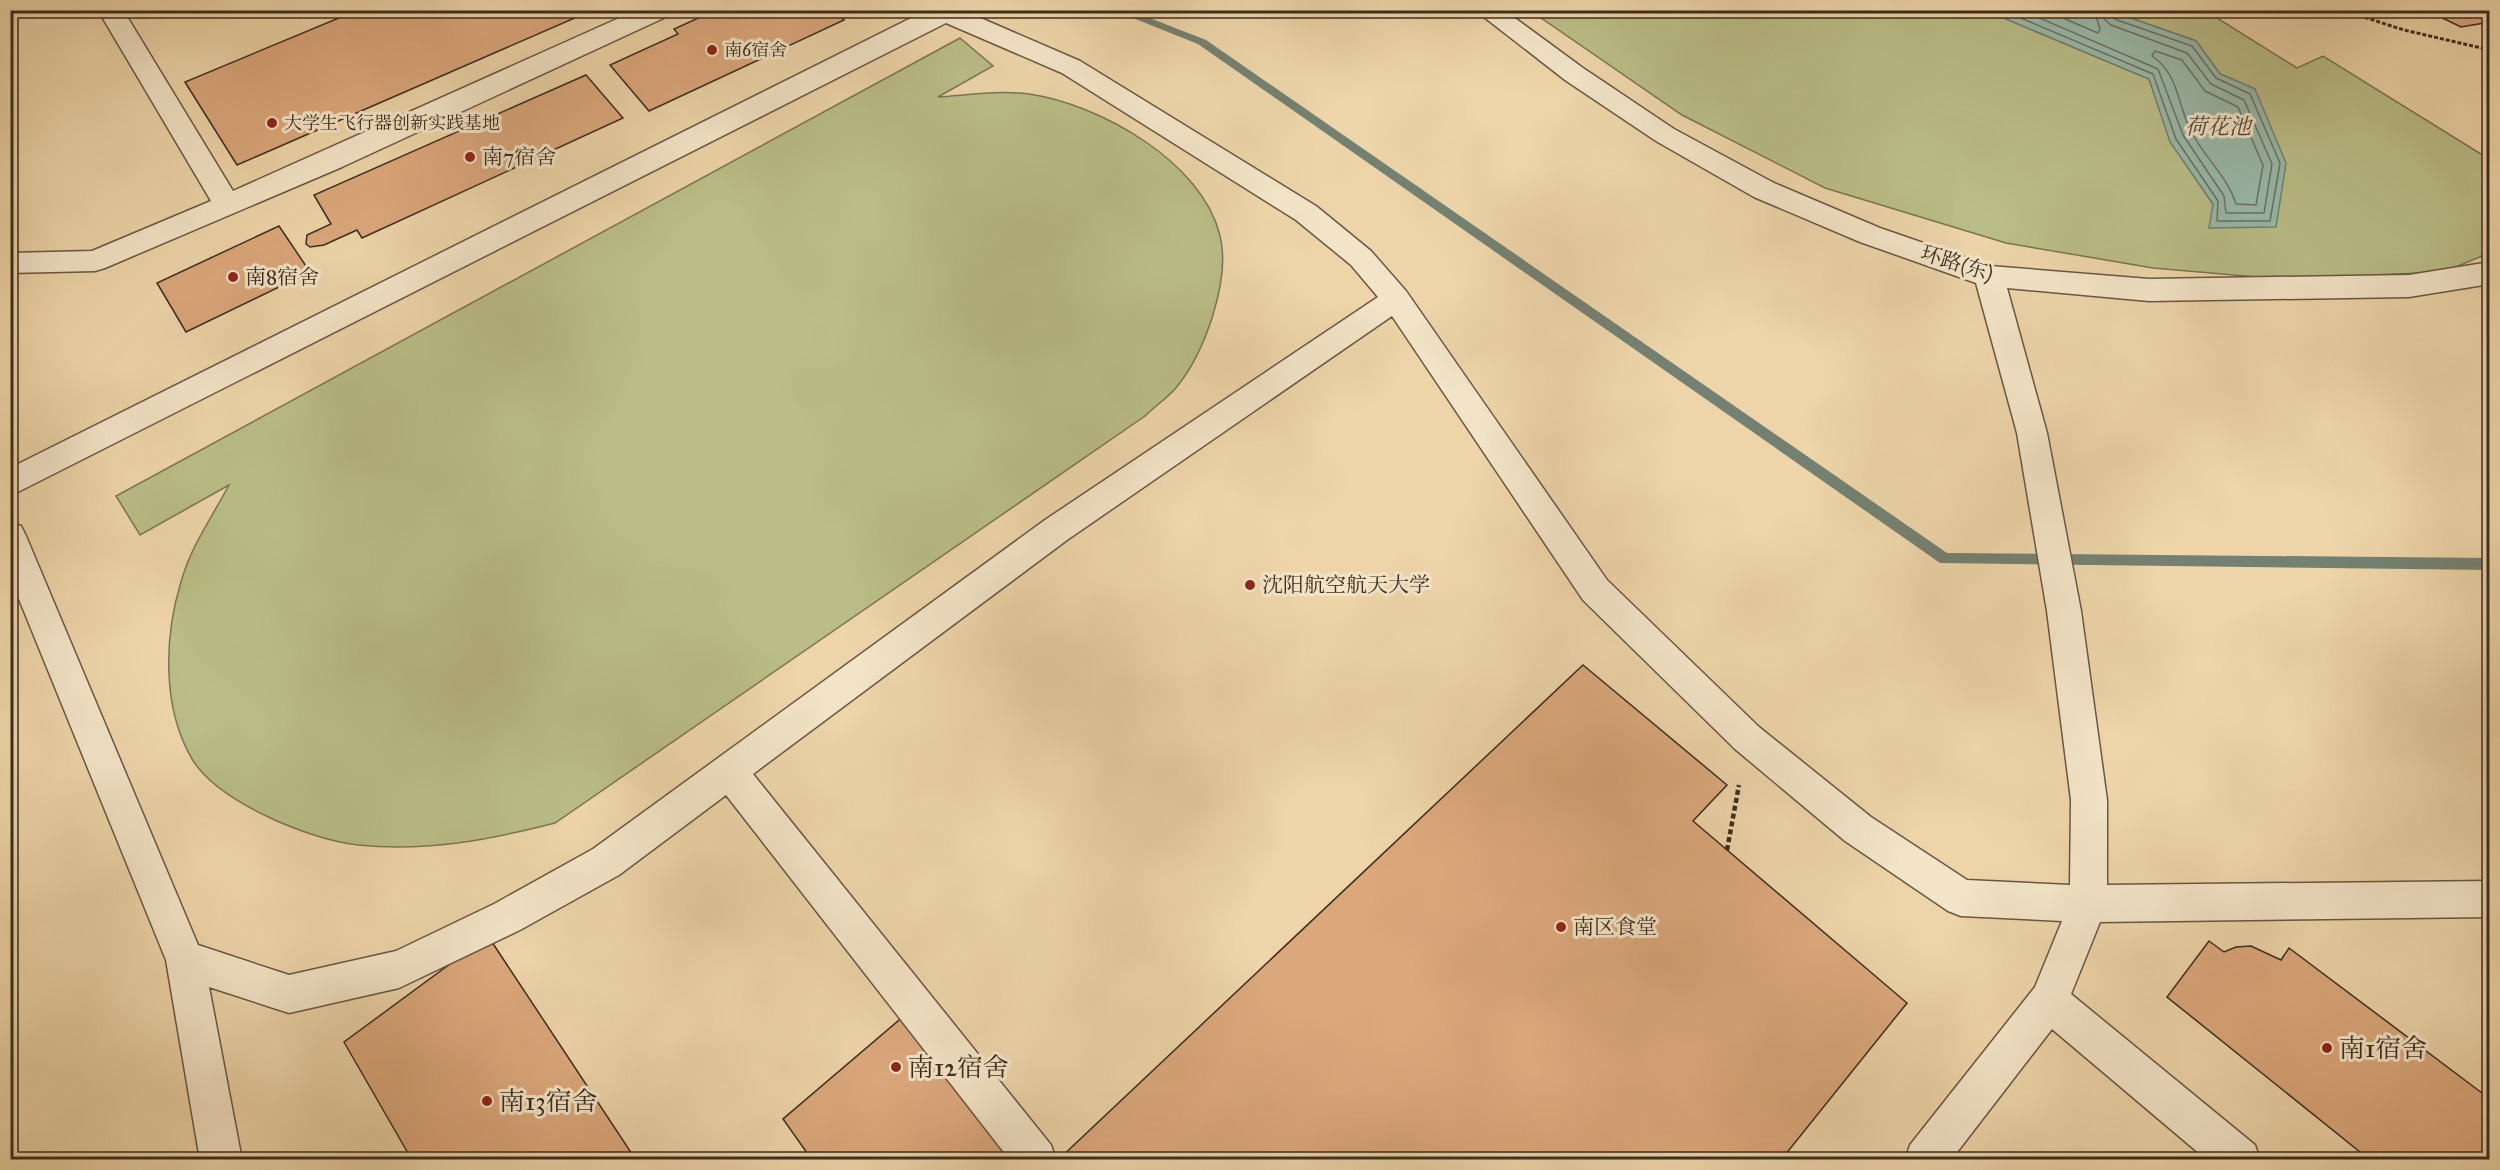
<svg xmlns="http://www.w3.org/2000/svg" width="2500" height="1170" font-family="'IM FELL Great Primer','Noto Serif SC',serif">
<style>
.green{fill:#babd87;stroke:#7b7553;stroke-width:1.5}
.water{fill:#99b9aa;stroke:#748172;stroke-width:1.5}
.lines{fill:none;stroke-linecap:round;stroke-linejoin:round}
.shore{stroke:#6a7364;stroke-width:1.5}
.stream{fill:#748172;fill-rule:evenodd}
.building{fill:#dba87c;stroke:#3c2d1f;stroke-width:1.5}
.minor-casing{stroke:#685742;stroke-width:3}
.path-far1{stroke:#3c2d1f;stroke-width:3;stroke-dasharray:4 2;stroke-linecap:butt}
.path{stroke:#3c2d1f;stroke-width:4.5;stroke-dasharray:5 3;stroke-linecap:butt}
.minor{fill:#f3e4c7;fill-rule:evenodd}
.poi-dot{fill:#8f2418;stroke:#f3e4c7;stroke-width:2}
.labels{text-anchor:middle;stroke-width:6;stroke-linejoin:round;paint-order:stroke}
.far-poi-label{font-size:18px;fill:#3c2d1f;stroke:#f3e4c7;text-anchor:start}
.poi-label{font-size:21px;fill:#3c2d1f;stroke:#f3e4c7;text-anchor:start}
.street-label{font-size:21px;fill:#3c2d1f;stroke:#f3e4c7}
.water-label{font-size:22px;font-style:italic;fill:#4f493b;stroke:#f3e4c7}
.near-poi-label{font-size:26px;fill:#3c2d1f;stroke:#f3e4c7;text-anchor:start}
</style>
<rect width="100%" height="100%" fill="#edd5a9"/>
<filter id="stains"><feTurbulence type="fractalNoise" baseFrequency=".00333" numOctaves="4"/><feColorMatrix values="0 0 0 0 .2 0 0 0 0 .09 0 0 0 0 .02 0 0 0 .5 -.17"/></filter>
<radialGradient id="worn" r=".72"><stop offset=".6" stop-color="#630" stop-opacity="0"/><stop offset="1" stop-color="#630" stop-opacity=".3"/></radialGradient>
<!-- green -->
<g class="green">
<polygon points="1531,11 1987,11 2149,79 2171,142 2213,204 2255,89 2220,74 2196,41 2111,11 2206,11 2297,68 2323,56 2489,159 2489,253 2444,272 2280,279 2153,268 2006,243 1825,188 1682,115"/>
<path d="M960,38L993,66L938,97C968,95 999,90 1029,94C1099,104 1203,162 1220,236C1231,280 1204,355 1175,389C1166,399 1154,407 1145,416L555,823C489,840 426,852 358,845C310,840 218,802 192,759C162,708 164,637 181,582C191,546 212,517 229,485L140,535L116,496Z"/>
</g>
<!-- water -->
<polygon class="water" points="1987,11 2111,11 2196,41 2220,74 2255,89 2286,163 2276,227 2209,228 2213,204 2170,142 2149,79"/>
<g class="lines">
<!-- shore -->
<g class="shore">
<polyline points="2002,10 2153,74 2176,139 2218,201 2217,221 2270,221 2280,163 2250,94 2216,78 2192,46 2117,20 2112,17 2110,10"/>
<polyline points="2021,10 2158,69 2183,135 2224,196 2226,213 2264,213 2272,164 2244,100 2211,84 2187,53 2111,25 2104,19 2103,10"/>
<polyline points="2044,10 2098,33 2100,29 2094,10"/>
<path d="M2155,51L2182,60L2205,91L2238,107L2263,165L2256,205L2236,204C2227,176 2205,158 2192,133C2177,106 2180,75 2152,56Z"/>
</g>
<!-- stream -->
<polygon class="stream" points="1113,10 1129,10 1206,40 1947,553 2490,558 2490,570 1940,563 1198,44"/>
</g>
<!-- building -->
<g class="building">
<polygon points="358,10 593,10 237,165 185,82"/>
<polygon points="716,10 835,10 844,20 649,111 610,65 678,34 674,29"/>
<polygon points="2417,10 2490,10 2490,22 2461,27 2432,13"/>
<polygon points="586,75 623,118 362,238 357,230 324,245 310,247 306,244 307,235 331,224 314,195"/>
<polygon points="279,226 310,272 186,332 157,283"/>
<polygon points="1583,665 1727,785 1693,821 1907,1003 1781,1160 1058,1160"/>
<polygon points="488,936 636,1160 412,1160 344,1042"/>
<polygon points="2209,941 2224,952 2236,947 2251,946 2281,960 2289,948 2490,1099 2490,1160 2370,1160 2167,997"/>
<polygon points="905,1015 1020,1160 812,1160 783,1119"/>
</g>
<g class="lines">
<!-- minor casing -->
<g class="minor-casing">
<g id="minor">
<polygon points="98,10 123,10 233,191 637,10 671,10 668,16 342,167 105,268 95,271 10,273 10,253 92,251 211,201"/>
<polygon points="927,10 962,10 1080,61 1316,206 1371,251 1406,291 1607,580 1759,727 1871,817 1967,880 2070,885 2071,800 2047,611 2017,433 1976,283 1860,242 1754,197 1656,141 1565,80 1475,10 1504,10 1583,68 1674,129 1774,183 1880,228 1990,266 2149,279 2409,275 2490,262 2490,284 2409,297 2149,301 2007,288 2047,433 2081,611 2107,800 2107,885 2490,881 2490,917 2100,922 2071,994 2255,1145 2260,1160 2207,1160 2052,1029 1951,1160 1905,1160 1910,1145 2035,987 2062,921 1961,916 1948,911 1845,841 1735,749 1583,600 1392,316 1067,540 753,774 1051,1145 1056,1160 1010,1160 726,795 619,875 520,930 399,988 289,1013 209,987 242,1160 200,1160 166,960 10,577 10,523 21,526 26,536 198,945 289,975 396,951 494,904 593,849 1045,520 1378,297 1351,265 1296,220 1062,73 946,23 10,496 10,468"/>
</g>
</g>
<!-- path-far1 -->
<polyline class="path-far1" points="2342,10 2404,30 2490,50"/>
<!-- path -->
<polyline class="path" points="1727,850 1739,785"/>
<!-- minor -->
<use href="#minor" class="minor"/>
</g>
<!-- markers -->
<g class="poi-dot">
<circle cx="712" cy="50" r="6"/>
<circle cx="272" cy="123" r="6"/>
<circle cx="470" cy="157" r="6"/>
<circle cx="233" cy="277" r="6"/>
<circle cx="1250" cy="585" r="6"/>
<circle cx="1561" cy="927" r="6"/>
<circle cx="2327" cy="1048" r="6"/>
<circle cx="896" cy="1067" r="6"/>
<circle cx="487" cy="1101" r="6"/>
</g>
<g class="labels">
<!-- far-poi labels -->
<g class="far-poi-label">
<text x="724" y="56">南6宿舍</text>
<text x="284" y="129">大学生飞行器创新实践基地</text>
</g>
<!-- poi labels -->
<g class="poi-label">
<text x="482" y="164">南7宿舍</text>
<text x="245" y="284">南8宿舍</text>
<text x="1262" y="592">沈阳航空航天大学</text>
<text x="1573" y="934">南区食堂</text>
</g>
<!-- street labels -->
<g class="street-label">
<text transform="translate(1957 263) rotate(17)" y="7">环路(东)</text>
</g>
<!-- water labels -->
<g class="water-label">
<text x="2218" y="134">荷花池</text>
</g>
<!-- near-poi labels -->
<g class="near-poi-label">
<text x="2339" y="1057">南1宿舍</text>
<text x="908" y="1076">南12宿舍</text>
<text x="499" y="1110">南13宿舍</text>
</g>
</g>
<!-- margin -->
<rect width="2500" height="1170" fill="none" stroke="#edd5a9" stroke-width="36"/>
<rect x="12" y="12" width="2476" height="1146" fill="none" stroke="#3c2d1f" stroke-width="3"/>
<rect x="18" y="18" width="2464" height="1134" fill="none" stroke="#3c2d1f" stroke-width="1.5"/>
<rect width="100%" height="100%" filter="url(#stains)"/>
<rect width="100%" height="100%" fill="url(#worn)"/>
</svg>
